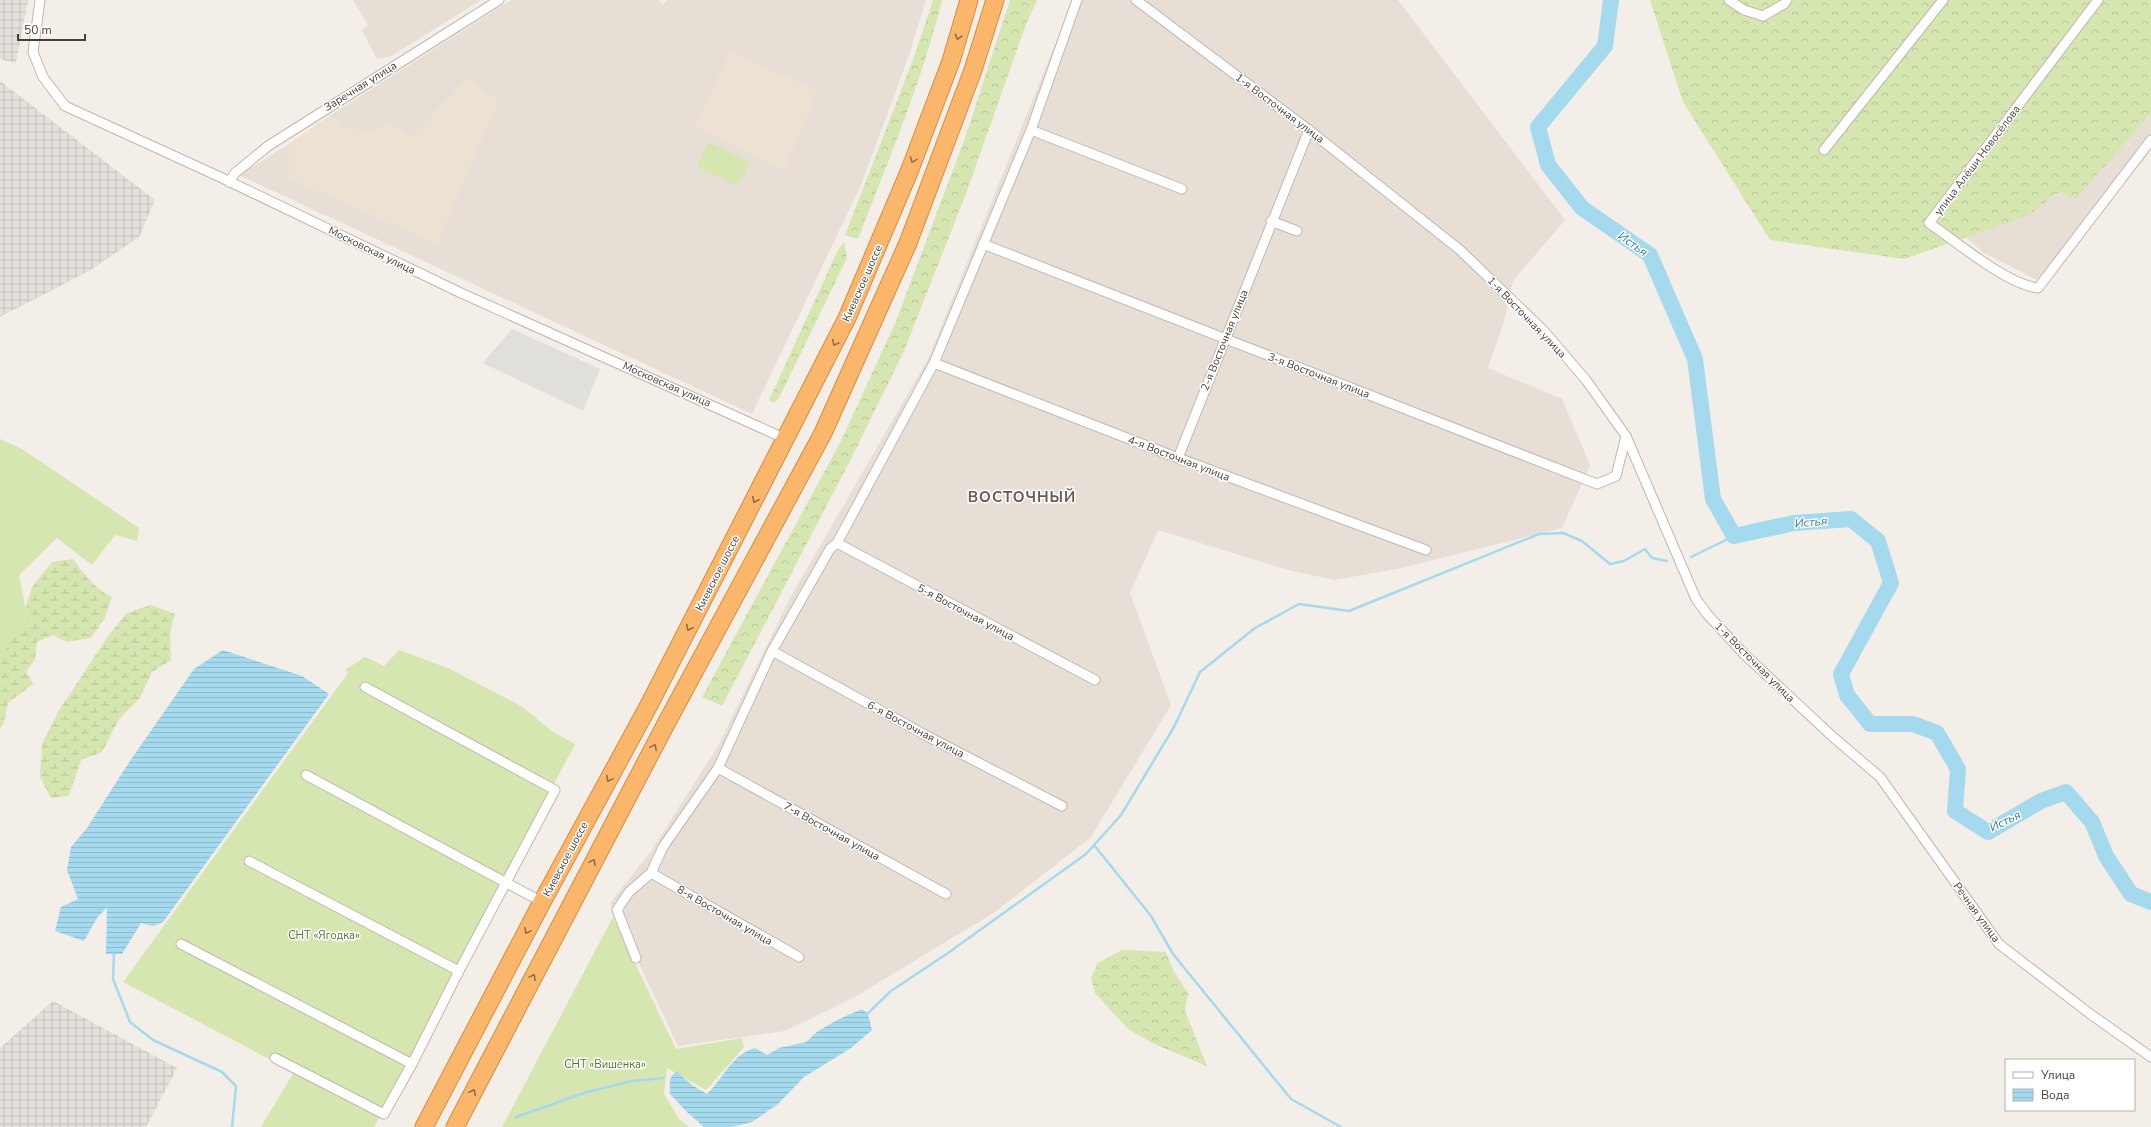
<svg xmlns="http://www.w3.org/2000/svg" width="2151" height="1127" font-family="'Nunito Sans',sans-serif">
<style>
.residential{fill:#e7dfd6}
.industrial{fill:url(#industrial-grid)}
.education{fill:#ece1d2}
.forest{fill:url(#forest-crowns)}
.wetland{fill:url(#wetland-marsh)}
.garden{fill:#d6e6b1}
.parking{fill:#e1dfdc}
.water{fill:url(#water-rules)}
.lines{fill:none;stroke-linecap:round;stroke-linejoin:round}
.stream{stroke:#a5daee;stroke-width:2.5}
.river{stroke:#a5daee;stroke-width:16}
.street-casing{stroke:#c1b7ad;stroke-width:11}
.highway-casing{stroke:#d98a3b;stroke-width:19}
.street{stroke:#fff;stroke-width:9}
.highway{stroke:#fab76c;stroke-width:17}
.oneway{stroke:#8e6e4c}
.labels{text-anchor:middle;stroke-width:3;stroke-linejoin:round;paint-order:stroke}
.street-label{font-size:11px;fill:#463e36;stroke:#fff}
.park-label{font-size:11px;fill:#52772b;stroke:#fff}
.water-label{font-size:12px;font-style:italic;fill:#2f7f9f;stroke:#fff}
.district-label{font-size:15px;font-weight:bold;letter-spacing:1px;fill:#695a4e;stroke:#fff}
</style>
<defs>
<pattern id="industrial-grid" width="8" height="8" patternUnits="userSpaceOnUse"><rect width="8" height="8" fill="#e6e0dc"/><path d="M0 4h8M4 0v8" fill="none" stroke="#c7c1bd"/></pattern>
<pattern id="forest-crowns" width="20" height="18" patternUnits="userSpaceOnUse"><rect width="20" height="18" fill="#d6e6b1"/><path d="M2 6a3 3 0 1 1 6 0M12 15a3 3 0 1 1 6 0" fill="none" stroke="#b9c699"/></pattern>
<pattern id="wetland-marsh" width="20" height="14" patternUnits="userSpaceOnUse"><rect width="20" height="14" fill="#d6e6b1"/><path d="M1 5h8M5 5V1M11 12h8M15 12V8" fill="none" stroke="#b9c699"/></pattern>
<pattern id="water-rules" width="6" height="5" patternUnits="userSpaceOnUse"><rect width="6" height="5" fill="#a5daee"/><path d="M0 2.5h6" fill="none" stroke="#8fbccd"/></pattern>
</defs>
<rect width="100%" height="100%" fill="#f3eee7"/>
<!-- residential -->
<g class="residential">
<polygon points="353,0 481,0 390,57 377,59 362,30 368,25"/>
<polygon points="511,0 658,0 663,5 667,0 926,0 907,61 861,185 752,414 239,175 289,144 290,178 437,243 498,101 469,78 411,138 394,125 368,132 350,129 329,116"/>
<polygon points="1073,0 1398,0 1565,220 1513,281 1504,321 1488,368 1562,399 1590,465 1562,528 1402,568 1334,580 1288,570 1158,530 1130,593 1171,705 1091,837 995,912 855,997 785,1031 678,1046 610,903 651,851 718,746 790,598 928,359"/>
<polygon points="2151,0 2151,150 2078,243 2037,280 1983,252 1940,216"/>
</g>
<!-- industrial -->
<g class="industrial">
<polygon points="0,0 28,0 16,63 0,59"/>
<polygon points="0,81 155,200 139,237 89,271 0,317"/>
<polygon points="53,1001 177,1068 146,1127 0,1127 0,1048"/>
</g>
<!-- education -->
<g class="education">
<polygon points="731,51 818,92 784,170 694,126"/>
<polygon points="469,78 499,101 437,243 289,178 289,144 329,116 350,129 368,132 394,125 411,138"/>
</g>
<!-- forest -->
<g class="forest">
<path d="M933,0H942C922,82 888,161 858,239L845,235L914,57Z"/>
<polygon points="1010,0 1037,0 1025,27 967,191 904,351 852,457 722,706 702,697 841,441 896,321 965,138"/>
<polygon points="1650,0 2151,0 2151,113 2075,200 2060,191 2027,216 1904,259 1770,240 1683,102"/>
<polygon points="844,242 847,258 779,398 774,403 769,400 838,250"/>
<polygon points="1122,950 1166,952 1173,970 1188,993 1185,1011 1207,1066 1152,1043 1128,1029 1095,993 1091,978 1098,963"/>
</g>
<!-- wetland -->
<g class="wetland">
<path d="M73,559C84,574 95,589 112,597L104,619L91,638L67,642L53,635L37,642L35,659L26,672L33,684L8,703L3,725L0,728V656L24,613L32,587L52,562Z"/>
<polygon points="151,605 175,614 170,633 171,660 152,672 139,699 119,719 102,752 81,760 69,796 51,798 40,777 42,744 58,712 108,636 127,613"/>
</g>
<!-- garden -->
<g class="garden">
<polygon points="708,142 750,162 738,186 697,167"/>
<polygon points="0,439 22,449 139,528 137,541 115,535 92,565 57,538 19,575 28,621 0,657"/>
<polygon points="399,650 448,668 521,706 553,732 575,744 374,1127 261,1127 294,1072 123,982 348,673 345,670 365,657 384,666"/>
<polygon points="613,917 676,1049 742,1038 744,1047 706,1090 667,1068 664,1094 679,1119 689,1127 502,1127"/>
</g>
<!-- parking -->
<polygon class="parking" points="512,329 600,369 583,411 483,363"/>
<!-- water -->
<g class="water">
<polygon points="223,650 302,676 329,694 163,922 153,926 141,923 122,954 106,954 107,907 97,918 84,941 55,931 61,907 78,899 67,870 71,847 87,828 130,761 194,669"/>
<path d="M862,1009L868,1014L872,1030L851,1048L804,1077L778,1104L752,1122L732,1127H704L688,1113L670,1094C670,1086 668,1075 677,1072L692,1085L707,1094C724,1078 731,1055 755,1048L767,1055L779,1048L806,1042L818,1031L839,1019Z"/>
</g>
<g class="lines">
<!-- stream -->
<g class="stream">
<polyline points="1691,557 1734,536"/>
<polyline points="1094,845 1151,916 1173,954 1291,1099 1341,1127"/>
<polyline points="114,954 113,979 130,1022 153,1040 222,1072 236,1086 232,1127"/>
<polyline points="866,1015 891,991 948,953 1086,854 1121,815 1174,727 1200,672 1255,628 1299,604 1349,611 1539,534 1563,533 1582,541 1610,564 1624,561 1645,549 1652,558 1667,561"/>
<polyline points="516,1117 587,1092 632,1081 663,1078"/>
</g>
<!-- river -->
<polyline class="river" points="1611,0 1605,46 1538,127 1548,165 1582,208 1650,255 1695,359 1713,499 1734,536 1794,523 1851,519 1878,541 1891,583 1841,674 1847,695 1870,724 1913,724 1937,733 1958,769 1955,811 1988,832 2041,801 2066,792 2092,822 2106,856 2131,894 2151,902"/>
<!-- street casing -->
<g class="street-casing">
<g id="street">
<polyline points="40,0 33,52 43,77 65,106 220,177 461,293 786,439"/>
<polyline points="1136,0 1309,130 1460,250 1543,330 1586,380 1626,436 1696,599 1707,614 1744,654 1833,737 1880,777 1999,944 2089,1013 2151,1057"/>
<polyline points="1729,0 1744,10 1763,16 1784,4 1787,0"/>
<path d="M2098,0L1929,223C1957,242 2006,284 2038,288L2151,140"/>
<polyline points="1031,130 1182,189"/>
<polyline points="1824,150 1943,0"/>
<polyline points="229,182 235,173 268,146 499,0"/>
<polyline points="1271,221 1297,231"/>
<polyline points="983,244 1597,484 1616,476 1626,436"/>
<polyline points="934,363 1178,458 1426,550"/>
<polyline points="1178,458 1309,130"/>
<polyline points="837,543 1095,680"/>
<polyline points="772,651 929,737 1062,806"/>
<polyline points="718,768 946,894"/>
<polyline points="306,775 542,902"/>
<polyline points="249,861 459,971 555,790 365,687"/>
<polyline points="651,873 799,957"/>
<polyline points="181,944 412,1064 459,971"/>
<polyline points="636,958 617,910 629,892 651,873 663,847 718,768 772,651 830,549 837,543 934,363 1031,130 1077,0"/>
<polyline points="275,1058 384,1114 412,1064"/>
</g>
</g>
<!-- highway casing -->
<g class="highway-casing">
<g id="highway">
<polyline points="424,1127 542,902 649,705 847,318 909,172 951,61 969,0"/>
<polyline points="455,1127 668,720 823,433 908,243 973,70 995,0"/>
</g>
</g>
<!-- street -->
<use href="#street" class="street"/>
<!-- highway -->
<use href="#highway" class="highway"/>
</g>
<!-- one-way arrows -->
<defs><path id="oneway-chevron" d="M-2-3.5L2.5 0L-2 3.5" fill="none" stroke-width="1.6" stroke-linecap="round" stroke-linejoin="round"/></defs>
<g class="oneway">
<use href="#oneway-chevron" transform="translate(958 37) rotate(107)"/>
<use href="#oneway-chevron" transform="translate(913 160) rotate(111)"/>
<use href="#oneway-chevron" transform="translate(835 343) rotate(117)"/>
<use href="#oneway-chevron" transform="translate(755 500) rotate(117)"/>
<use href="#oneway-chevron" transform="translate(689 628) rotate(117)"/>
<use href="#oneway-chevron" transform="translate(654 747) rotate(-62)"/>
<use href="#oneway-chevron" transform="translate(609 779) rotate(118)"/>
<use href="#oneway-chevron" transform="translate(593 862) rotate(-62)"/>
<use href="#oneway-chevron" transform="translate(527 931) rotate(118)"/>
<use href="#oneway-chevron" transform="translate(533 977) rotate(-62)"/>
<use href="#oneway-chevron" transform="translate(473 1092) rotate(-63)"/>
</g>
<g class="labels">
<!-- street labels -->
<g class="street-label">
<text transform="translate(360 86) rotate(-32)" y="4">Заречная улица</text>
<text transform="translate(1280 108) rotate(37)" y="4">1-я Восточная улица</text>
<text transform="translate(1977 160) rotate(-53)" y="4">улица Алёши Новосёлова</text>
<text transform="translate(372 250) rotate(26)" y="4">Московская улица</text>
<text transform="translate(862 283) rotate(-66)" y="4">Киевское шоссе</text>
<text transform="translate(1527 317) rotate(46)" y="4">1-я Восточная улица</text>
<text transform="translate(1224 340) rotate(-68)" y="4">2-я Восточная улица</text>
<text transform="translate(1319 375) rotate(21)" y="4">3-я Восточная улица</text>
<text transform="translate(667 384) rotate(24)" y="4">Московская улица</text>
<text transform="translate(1179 458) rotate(21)" y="4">4-я Восточная улица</text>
<text transform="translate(717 573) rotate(-63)" y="4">Киевское шоссе</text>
<text transform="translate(966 612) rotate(28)" y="4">5-я Восточная улица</text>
<text transform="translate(1755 662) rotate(45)" y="4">1-я Восточная улица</text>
<text transform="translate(916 729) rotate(28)" y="4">6-я Восточная улица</text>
<text transform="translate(832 831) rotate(29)" y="4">7-я Восточная улица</text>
<text transform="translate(565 859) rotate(-62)" y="4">Киевское шоссе</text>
<text transform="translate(1977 912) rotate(54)" y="4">Речная улица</text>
<text transform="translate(725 915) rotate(30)" y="4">8-я Восточная улица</text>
</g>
<!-- park labels -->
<g class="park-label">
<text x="324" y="939">СНТ «Ягодка»</text>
<text x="605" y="1068">СНТ «Вишенка»</text>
</g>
<!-- water labels -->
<g class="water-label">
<text transform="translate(1633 244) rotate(36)" y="4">Истья</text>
<text transform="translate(1811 522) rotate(-5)" y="4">Истья</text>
<text transform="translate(2005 821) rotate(-26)" y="4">Истья</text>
</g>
<!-- district labels -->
<g class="district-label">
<text x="1022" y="502">ВОСТОЧНЫЙ</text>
</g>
</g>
<!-- legend -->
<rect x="2005" y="1059" width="130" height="52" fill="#ffffff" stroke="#b5b2af"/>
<rect x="2013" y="1072" width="20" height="6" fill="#ffffff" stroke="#b5b2af"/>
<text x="2041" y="1079" font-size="12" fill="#463e36">Улица</text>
<rect x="2013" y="1089" width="20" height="12" fill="url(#water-rules)" stroke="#b5b2af"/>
<text x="2041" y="1099" font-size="12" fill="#463e36">Вода</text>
<!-- scale -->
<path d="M18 34v6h67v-6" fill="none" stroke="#463e36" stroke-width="2"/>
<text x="24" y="34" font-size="12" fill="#463e36" stroke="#ffffff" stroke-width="3" paint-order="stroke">50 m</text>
</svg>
